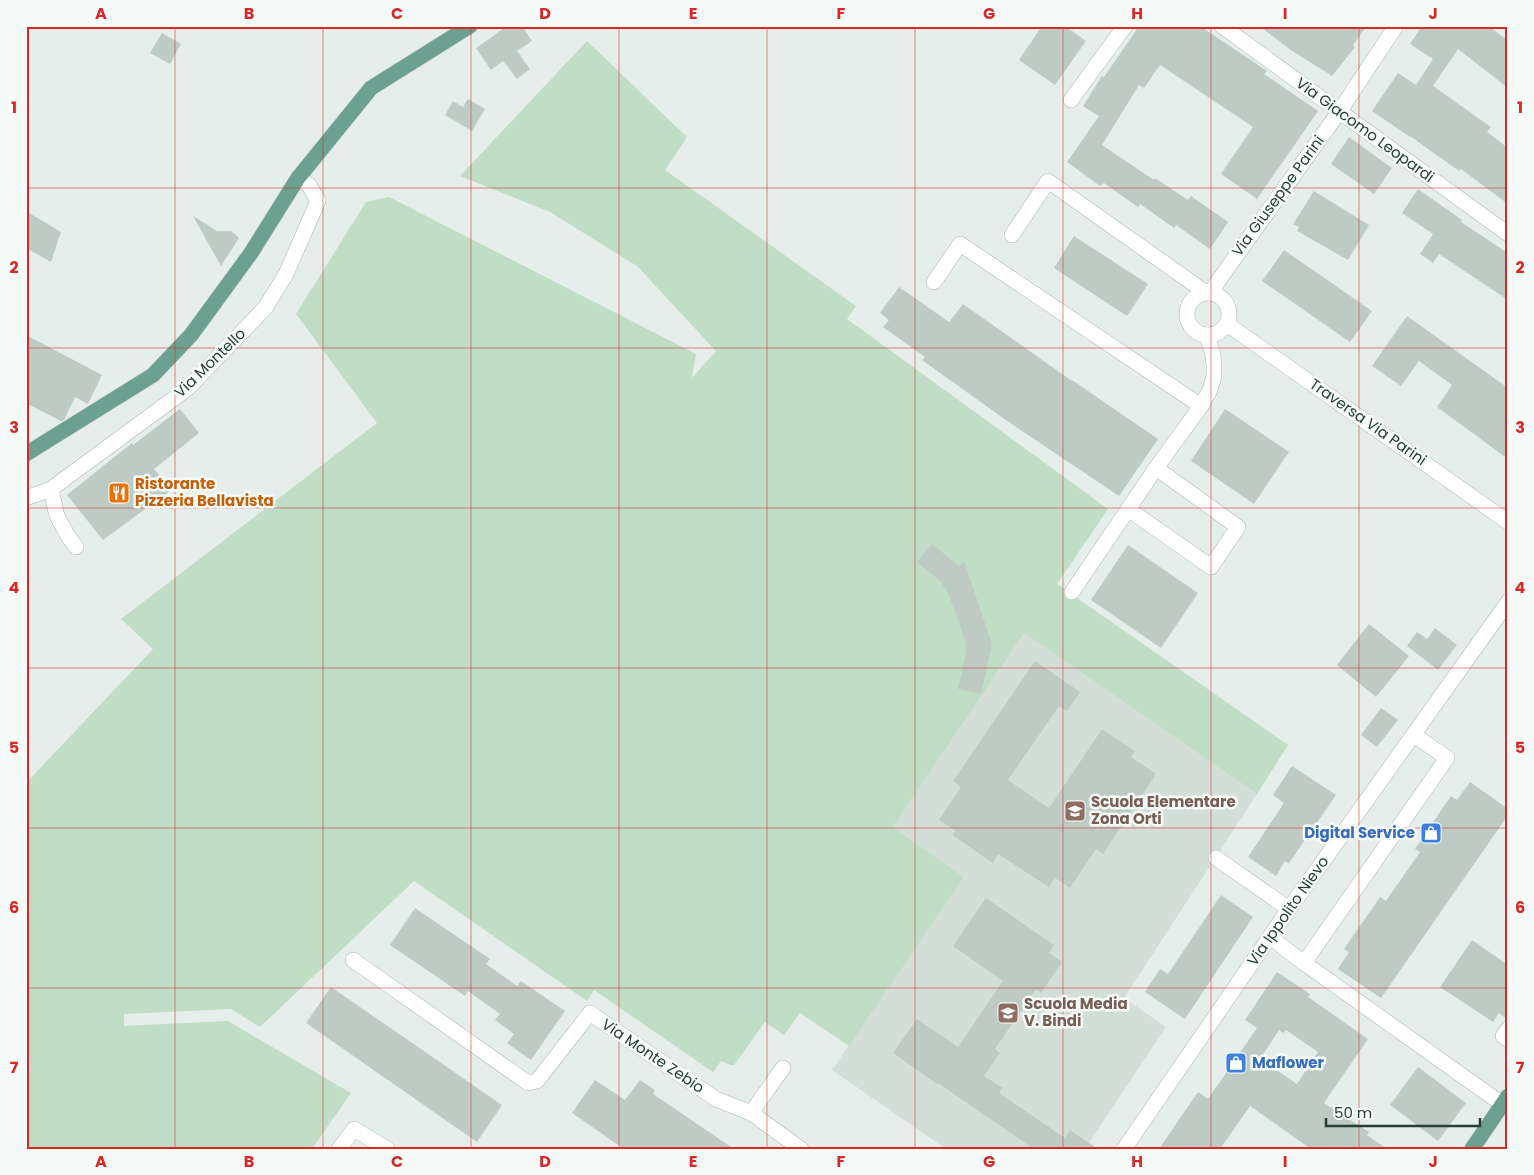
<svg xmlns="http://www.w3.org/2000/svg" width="1534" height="1175" font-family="Poppins,sans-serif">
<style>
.built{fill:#d4ded9}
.green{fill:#c0dec6}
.building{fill:#becbc5;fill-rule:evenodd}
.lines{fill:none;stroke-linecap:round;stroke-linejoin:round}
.minor-casing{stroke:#a8b6b1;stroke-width:16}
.major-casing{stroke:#c2c9c7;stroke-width:16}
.minor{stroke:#fff;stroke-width:15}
.major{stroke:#6ca191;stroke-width:15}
.grid{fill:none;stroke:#d62828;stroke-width:1;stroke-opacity:0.55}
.labels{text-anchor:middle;stroke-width:5;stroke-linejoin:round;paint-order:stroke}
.street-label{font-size:15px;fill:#253f37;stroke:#f6faf8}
.food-label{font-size:15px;font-weight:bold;fill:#c56008;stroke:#f6faf8;text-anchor:start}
.education-label{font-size:15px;font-weight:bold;fill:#785e54;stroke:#f6faf8;text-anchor:start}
.shop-label{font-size:15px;font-weight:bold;fill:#366cbe;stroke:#f6faf8;text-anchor:end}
.neatline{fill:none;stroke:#d62828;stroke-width:2}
.grid-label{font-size:16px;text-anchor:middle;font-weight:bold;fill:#d62828}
</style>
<rect width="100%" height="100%" fill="#e5eeea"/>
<!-- built -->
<polygon class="built" points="1024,633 1257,794 1124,998 1166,1027 1085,1149 946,1149 832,1070 964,877 893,827"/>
<!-- green -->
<polygon class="green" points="587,41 687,137 665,170 856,306 847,319 1108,509 1057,584 1288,745 1257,794 1024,633 893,827 964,877 849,1046 800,1013 784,1035 765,1022 734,1065 730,1065 721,1061 713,1072 594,990 587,1001 414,881 260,1027 231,1009 124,1014 124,1026 228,1021 351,1093 312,1149 26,1149 26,783 153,649 121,619 377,423 296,314 366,202 389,197 696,354 692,378 716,351 637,266 550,212 460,176"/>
<!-- building -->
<g class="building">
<polygon points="507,26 522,26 532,41 517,51 530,69 517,79 503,61 491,70 476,48"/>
<polygon points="1042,26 1065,26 1086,41 1055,85 1019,60"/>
<polygon points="1139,26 1200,26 1267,71 1264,74 1318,111 1257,199 1221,174 1253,127 1160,65 1144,88 1139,85 1102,145 1154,180 1155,178 1188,200 1191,196 1228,222 1210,249 1176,225 1174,228 1140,204 1138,207 1104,183 1100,186 1067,162 1099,116 1083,106 1102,76 1104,77"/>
<polygon points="1259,26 1367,26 1353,45 1355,47 1332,76 1291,50"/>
<polygon points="1422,26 1489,26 1508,41 1508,88 1458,49 1433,86 1491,127 1487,132 1508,148 1508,204 1461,169 1459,171 1410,136 1410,137 1372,111 1398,73 1416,85 1433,59 1410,44"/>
<polygon points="162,33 181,44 170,64 150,53"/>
<polygon points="468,99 485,109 472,131 445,115 453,101 463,107"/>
<polygon points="1349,137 1392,168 1374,194 1331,164"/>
<polygon points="1418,189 1462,220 1461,222 1508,253 1508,300 1439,254 1433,263 1420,254 1433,234 1402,213"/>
<polygon points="1314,191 1369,225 1348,260 1297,231 1299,227 1293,224"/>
<polygon points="26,211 61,232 51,262 26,248"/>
<polygon points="193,216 217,231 231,231 239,238 221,266"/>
<polygon points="1074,236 1148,284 1127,316 1054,268"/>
<polygon points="1284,250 1372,311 1350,342 1262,281"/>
<polygon points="899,287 949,322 963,304 1072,381 1072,380 1158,439 1119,496 1010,423 922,360 925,357 883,327 889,320 880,313"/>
<polygon points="1407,316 1508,388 1508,459 1437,407 1452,385 1419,361 1401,386 1372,366"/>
<polygon points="26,335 102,375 88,404 75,397 64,420 61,421 26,403"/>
<polygon points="180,409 199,433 154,469 171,490 103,540 67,495 132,443 133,445"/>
<polygon points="1225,409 1289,452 1254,504 1191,461"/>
<polygon points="932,544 959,566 964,561 992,644 981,694 958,689 966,654 965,641 955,611 947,591 940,581 917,562"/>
<polygon points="1128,545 1198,593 1161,648 1091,600"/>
<polygon points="1369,624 1409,656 1376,697 1337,665"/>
<polygon points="1435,628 1457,645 1438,670 1407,646 1417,632 1427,639"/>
<polygon points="1035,661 1080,692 1067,711 1059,706 1008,780 1049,808 1102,729 1135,751 1131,757 1156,774 1103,854 1096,849 1070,888 1055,878 1049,887 998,854 993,863 952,835 956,831 939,820 961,787 953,781"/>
<polygon points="1381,708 1398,720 1377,747 1361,735"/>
<polygon points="1292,766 1336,795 1289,863 1285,861 1276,876 1248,857 1284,803 1273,795"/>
<polygon points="1470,782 1508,809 1508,815 1381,998 1338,969 1349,952 1344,949 1380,897 1386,901 1420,852 1415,849 1451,796 1457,800"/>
<polygon points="1221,895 1253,917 1185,1019 1145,992 1160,969 1168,974"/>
<polygon points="986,898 1054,945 1049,953 1062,962 1041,993 1036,989 995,1049 1000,1053 984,1076 1003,1088 999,1093 1065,1138 1070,1130 1098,1149 1034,1149 938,1083 937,1084 893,1053 917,1019 958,1047 1003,981 953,946"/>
<polygon points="415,908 490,959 486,964 517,986 521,981 565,1011 531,1060 507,1043 514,1034 495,1020 500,1014 468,991 465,996 390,945"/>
<polygon points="1472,940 1508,965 1508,1020 1499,1013 1493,1022 1440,987"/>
<path d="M1277,972L1310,994L1308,997L1368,1039L1324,1103L1369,1132L1367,1135L1387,1149H1311L1250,1106L1220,1149H1159L1198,1092L1208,1099L1257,1028L1245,1020ZM1279,1030L1283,1033L1286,1030L1318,1052L1297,1084L1260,1059Z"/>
<polygon points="331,987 502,1105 477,1142 306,1023"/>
<polygon points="1418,1067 1466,1103 1438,1141 1390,1105"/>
<polygon points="595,1080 625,1100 640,1080 655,1090 653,1094 734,1149 624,1149 572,1113"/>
</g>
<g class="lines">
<!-- minor casing -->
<g class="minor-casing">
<g id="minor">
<polyline points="1222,26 1508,234"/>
<polyline points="1071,100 1125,26"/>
<polyline points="1012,235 1048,181 1205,292"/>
<polyline points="934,282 960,244 1201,406"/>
<polyline points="1211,292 1221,277 1339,112 1396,26"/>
<circle cx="1208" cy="314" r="21"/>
<polyline points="1227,324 1508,522"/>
<polyline points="51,489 57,516 68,536 76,547"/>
<polyline points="26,498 51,489 188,388 265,308 286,274 318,201 309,185 298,178"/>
<polyline points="1128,509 1211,567 1238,527 1156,468"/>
<polyline points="1072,592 1156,468 1201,406 1210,390 1214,376 1214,365 1213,355 1207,335"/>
<polyline points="1216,858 1289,909"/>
<polyline points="1270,937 1304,963 1502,1104"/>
<polyline points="353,960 528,1083 537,1081 590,1013 716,1099 751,1113 801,1149"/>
<polyline points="1304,963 1447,758 1414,735"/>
<polyline points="1508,1029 1503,1036 1508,1040"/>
<polyline points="751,1113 783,1068"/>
<polyline points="339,1149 354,1129 387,1149"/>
<polyline points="1124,1149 1289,909 1508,602"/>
</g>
</g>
<!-- major casing -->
<g class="major-casing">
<g id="major">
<polyline points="26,454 153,375 191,335 251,253 298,178 371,88 470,26"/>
<polyline points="1472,1149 1508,1096"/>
</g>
</g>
<!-- minor -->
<use href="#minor" class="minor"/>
<!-- major -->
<use href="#major" class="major"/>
</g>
<!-- grid -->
<path class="grid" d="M175,26V1149M323,26V1149M471,26V1149M619,26V1149M767,26V1149M915,26V1149M1063,26V1149M1211,26V1149M1359,26V1149M26,188H1508M26,348H1508M26,508H1508M26,668H1508M26,828H1508M26,988H1508"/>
<!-- icons -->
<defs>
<g id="restaurant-square" transform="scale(1.125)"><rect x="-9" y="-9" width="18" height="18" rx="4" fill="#e8710a" stroke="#f6faf8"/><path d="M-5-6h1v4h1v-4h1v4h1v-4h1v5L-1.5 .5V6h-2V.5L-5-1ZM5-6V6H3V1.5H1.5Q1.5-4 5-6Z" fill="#fff"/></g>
<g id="school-square" transform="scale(1.125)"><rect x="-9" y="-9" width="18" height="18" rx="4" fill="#8d6e63" stroke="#f6faf8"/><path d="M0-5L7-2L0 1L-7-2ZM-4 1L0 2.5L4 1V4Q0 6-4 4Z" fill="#fff"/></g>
<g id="shop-square" transform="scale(1.125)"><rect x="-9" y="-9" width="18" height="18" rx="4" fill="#3f7fe0" stroke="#f6faf8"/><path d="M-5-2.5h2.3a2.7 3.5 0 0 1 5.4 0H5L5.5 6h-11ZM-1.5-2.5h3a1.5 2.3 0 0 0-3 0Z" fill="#fff"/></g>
</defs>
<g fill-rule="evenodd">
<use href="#restaurant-square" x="119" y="493"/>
<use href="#school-square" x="1075" y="811"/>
<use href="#shop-square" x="1431" y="833"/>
<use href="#school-square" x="1008" y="1013"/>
<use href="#shop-square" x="1236" y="1063"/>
</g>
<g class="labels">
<!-- street labels -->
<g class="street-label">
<text transform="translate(1365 130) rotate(36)" y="5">Via Giacomo Leopardi</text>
<text transform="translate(1278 196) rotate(-54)" y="5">Via Giuseppe Parini</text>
<text transform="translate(210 363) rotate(-44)" y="5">Via Montello</text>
<text transform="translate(1368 422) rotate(35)" y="5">Traversa Via Parini</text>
<text transform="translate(1288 911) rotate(-55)" y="5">Via Ippolito Nievo</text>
<text transform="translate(653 1056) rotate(34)" y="5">Via Monte Zebio</text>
</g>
<!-- food labels -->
<g class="food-label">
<text x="135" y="489">Ristorante<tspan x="135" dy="17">Pizzeria Bellavista</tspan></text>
</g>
<!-- education labels -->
<g class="education-label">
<text x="1091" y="807">Scuola Elementare<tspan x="1091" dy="17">Zona Orti</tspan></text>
<text x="1024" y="1009">Scuola Media<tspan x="1024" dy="17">V. Bindi</tspan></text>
</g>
<!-- shop labels -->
<g class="shop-label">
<text x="1415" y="838">Digital Service</text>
<text x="1252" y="1068" text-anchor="start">Maflower</text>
</g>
</g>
<!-- border -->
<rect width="1534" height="1175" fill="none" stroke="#f6faf8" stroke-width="55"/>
<!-- scale -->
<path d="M1326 1118v8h154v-8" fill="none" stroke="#253f37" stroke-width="2.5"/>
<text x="1334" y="1118" font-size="15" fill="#253f37" stroke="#f6faf8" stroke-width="4" paint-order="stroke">50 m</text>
<rect x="28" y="28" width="1478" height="1120" class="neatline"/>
<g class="grid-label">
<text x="101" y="19">A</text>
<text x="249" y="19">B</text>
<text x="397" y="19">C</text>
<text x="545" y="19">D</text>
<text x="693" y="19">E</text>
<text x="841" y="19">F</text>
<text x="989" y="19">G</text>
<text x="1137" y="19">H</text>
<text x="1285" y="19">I</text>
<text x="1433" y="19">J</text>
<text x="14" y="113">1</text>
<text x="1520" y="113">1</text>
<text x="14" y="273">2</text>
<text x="1520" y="273">2</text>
<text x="14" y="433">3</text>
<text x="1520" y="433">3</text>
<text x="14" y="593">4</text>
<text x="1520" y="593">4</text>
<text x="14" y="753">5</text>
<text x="1520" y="753">5</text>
<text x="14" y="913">6</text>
<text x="1520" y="913">6</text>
<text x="14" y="1073">7</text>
<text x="1520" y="1073">7</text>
<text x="101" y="1167">A</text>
<text x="249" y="1167">B</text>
<text x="397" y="1167">C</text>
<text x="545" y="1167">D</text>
<text x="693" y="1167">E</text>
<text x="841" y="1167">F</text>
<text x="989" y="1167">G</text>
<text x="1137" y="1167">H</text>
<text x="1285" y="1167">I</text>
<text x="1433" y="1167">J</text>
</g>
</svg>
